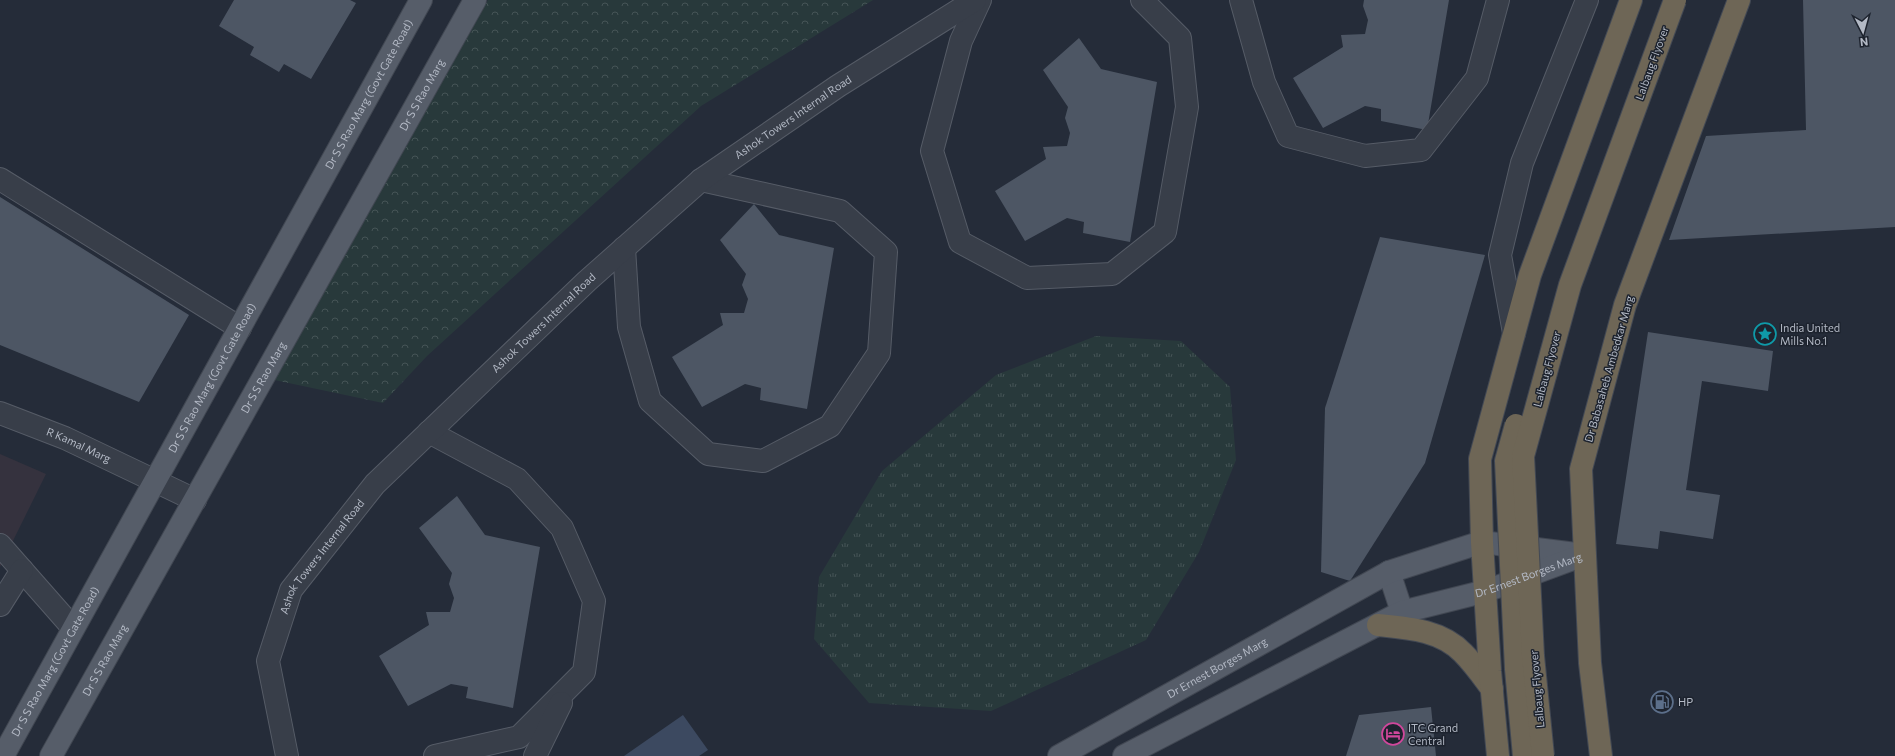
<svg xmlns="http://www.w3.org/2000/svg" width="1895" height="756" font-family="Commissioner,sans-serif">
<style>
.medical{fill:#35323e}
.grass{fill:url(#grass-tufts)}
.park{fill:url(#park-crowns)}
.water{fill:#3c4960}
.building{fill:#4d5664}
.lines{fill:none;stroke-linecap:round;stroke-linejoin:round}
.minor-casing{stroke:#565c67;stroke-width:24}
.major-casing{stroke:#414752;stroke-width:24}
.highway-casing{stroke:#434954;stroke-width:24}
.minor{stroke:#383e49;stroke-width:22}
.major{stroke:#565d69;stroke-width:22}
.highway{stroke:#6e6656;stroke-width:22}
.highway-bridge-casing{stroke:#434954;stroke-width:24;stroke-linecap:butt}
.highway-bridge{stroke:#6e6656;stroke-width:22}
.labels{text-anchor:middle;stroke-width:3;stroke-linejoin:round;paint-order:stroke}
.street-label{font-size:11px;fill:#b3b9c5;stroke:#1d232e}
.poi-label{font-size:11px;fill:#b3b9c5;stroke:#1d232e;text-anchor:start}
</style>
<defs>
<pattern id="grass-tufts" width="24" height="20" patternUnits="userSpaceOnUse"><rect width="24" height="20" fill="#28393b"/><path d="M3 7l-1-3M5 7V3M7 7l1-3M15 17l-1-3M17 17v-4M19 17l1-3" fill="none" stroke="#455456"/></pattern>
<pattern id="park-crowns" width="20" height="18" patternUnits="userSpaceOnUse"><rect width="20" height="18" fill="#28393b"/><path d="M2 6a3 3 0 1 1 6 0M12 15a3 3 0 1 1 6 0" fill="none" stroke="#455456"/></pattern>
</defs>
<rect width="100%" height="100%" fill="#252c39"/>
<!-- medical -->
<polygon class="medical" points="0,454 46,474 0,567"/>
<!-- grass -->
<polygon class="grass" points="1096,336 1181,341 1230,387 1236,460 1199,552 1146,640 991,711 869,703 814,639 819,577 882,471 996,375"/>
<!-- park -->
<polygon class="park" points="488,0 873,0 701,106 427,356 383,403 265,378"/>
<!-- water -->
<polygon class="water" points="683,715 708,750 699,756 624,756"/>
<!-- building -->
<g class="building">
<polygon points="234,0 350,0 356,3 311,79 284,64 279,72 250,55 254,47 219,26"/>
<polygon points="1364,0 1449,0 1427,130 1381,121 1381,109 1365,106 1323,128 1293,78 1343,47 1341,35 1365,34 1368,20 1363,6"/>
<polygon points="1803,0 1895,0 1895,227 1669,240 1706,136 1806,130"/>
<polygon points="1079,38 1101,69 1157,82 1130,242 1083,233 1084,222 1067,218 1025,241 995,191 1046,159 1043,147 1067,146 1070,133 1065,118 1068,107 1043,70"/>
<polygon points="0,197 189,315 139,402 0,345"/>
<polygon points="754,204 779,235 834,248 807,409 760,400 761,388 745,384 702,407 672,357 723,325 720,313 744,313 748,299 742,285 746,274 720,240"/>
<polygon points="1380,237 1485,255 1425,463 1350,581 1321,572 1325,408"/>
<polygon points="1648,332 1773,351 1768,391 1702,381 1686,490 1720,495 1713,539 1660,531 1658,549 1616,544"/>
<polygon points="457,496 485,535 540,547 513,708 466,698 468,687 451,684 408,706 379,656 429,625 426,612 450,612 454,598 449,584 452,573 419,528"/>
<polygon points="1431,707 1436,756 1346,756 1359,715"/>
</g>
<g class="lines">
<!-- minor casing -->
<g class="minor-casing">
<g id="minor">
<polyline points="980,0 961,41 932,151 960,242 1027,278 1112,274 1165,232 1187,107 1180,38 1142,0"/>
<polyline points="1241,0 1264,82 1288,136 1365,156 1421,150 1477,78 1498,0"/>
<polyline points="0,179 240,328"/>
<polyline points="624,248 629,327 650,401 708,454 763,461 830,426 879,353 886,252 840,211 701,180"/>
<polyline points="1514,333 1500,255 1522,163 1587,0"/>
<path id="s1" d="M0,413L65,438L195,500"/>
<polyline points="429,432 517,479 562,528 594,601 584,672 519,737 435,756"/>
<polyline points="0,545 73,628"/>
<polyline points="0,605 22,570"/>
<path id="s2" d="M287,756L268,661L291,590L375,484L587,281L701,180L838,86L975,0"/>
<polyline points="535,756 561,703"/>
</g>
</g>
<!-- major casing -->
<g class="major-casing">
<g id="major">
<polyline points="1389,572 1402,612"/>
<path id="s3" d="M3,756L421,0"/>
<path id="s4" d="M51,756L475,0"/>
<path id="s5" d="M1059,756L1389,572L1482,542L1584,555"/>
<path id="s6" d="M1124,756L1402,612L1486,591L1581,556"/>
</g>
</g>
<!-- highway casing -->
<g class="highway-casing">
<g id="highway">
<path d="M1378,625C1408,628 1441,630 1463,653C1474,664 1483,677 1492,689"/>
<polyline points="1498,756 1490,671 1482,542 1480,459 1530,275 1631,0"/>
<polyline points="1601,756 1590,663 1581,469 1625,305 1739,0"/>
</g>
</g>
<!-- minor -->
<use href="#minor" class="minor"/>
<!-- major -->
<use href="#major" class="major"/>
<!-- highway -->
<use href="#highway" class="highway"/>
<!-- highway-bridge casing -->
<g class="highway-bridge-casing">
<g id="highway-bridge">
<polyline points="1516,425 1506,461 1516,669 1524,756"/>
<polyline points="1543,756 1533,656 1523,456 1570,285 1675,0"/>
</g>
</g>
<!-- highway-bridge -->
<use href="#highway-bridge" class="highway-bridge"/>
</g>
<!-- icons -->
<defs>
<g id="sight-ring" transform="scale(1.15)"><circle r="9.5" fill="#1d232e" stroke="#0f9aa8" stroke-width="1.5"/><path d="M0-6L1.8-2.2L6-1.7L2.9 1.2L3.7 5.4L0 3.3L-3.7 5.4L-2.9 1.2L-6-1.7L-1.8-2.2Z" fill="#0f9aa8"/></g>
<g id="fuel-ring" transform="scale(1.15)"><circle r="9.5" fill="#1d232e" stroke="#5c6f8a" stroke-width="1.5"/><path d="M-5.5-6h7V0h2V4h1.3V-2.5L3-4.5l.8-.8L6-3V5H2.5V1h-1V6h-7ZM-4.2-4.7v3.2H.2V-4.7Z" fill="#5c6f8a"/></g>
<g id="hotel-ring" transform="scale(1.15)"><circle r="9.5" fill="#1d232e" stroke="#d1479c" stroke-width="1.5"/><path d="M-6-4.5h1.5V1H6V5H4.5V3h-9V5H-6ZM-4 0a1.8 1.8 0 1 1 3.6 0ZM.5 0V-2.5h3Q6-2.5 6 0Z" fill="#d1479c"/></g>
</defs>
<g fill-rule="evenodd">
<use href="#sight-ring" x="1765" y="334"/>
<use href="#fuel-ring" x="1662" y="702"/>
<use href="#hotel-ring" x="1393" y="734"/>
</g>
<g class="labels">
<!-- street labels -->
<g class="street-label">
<text transform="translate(1652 63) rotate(-70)" y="4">Lalbaug Flyover</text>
<text dy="4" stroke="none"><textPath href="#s3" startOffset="756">Dr S S Rao Marg (Govt Gate Road)</textPath></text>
<text dy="4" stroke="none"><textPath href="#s4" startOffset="758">Dr S S Rao Marg</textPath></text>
<text dy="4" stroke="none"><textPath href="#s2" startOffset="864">Ashok Towers Internal Road</textPath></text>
<text dy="4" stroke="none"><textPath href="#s2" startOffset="540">Ashok Towers Internal Road</textPath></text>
<text transform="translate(1547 369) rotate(-75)" y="4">Lalbaug Flyover</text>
<text transform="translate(1609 369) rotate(-74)" y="4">Dr Babasaheb Ambedkar Marg</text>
<text dy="4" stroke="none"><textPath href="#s3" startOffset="432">Dr S S Rao Marg (Govt Gate Road)</textPath></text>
<text dy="4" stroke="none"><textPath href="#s4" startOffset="434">Dr S S Rao Marg</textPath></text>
<text dy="4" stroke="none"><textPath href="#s1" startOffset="85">R Kamal Marg</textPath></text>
<text dy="4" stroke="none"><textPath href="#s2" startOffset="216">Ashok Towers Internal Road</textPath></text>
<text dy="4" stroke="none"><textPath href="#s6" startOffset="445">Dr Ernest Borges Marg</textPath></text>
<text dy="4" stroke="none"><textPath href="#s3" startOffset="108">Dr S S Rao Marg (Govt Gate Road)</textPath></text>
<text dy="4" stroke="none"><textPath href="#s4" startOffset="110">Dr S S Rao Marg</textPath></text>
<text dy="4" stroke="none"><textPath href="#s5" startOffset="181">Dr Ernest Borges Marg</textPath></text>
<text transform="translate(1537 689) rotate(-95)" y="4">Lalbaug Flyover</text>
</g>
<!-- poi labels -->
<g class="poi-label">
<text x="1780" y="332">India United<tspan x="1780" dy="13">Mills No.1</tspan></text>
<text x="1678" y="706">HP</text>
<text x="1408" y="732">ITC Grand<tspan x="1408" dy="13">Central</tspan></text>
</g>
</g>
<!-- north arrow -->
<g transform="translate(1863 32) rotate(174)" stroke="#1d232e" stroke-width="3" paint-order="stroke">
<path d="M0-3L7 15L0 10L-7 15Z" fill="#b3b9c5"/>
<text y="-6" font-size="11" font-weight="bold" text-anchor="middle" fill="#b3b9c5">N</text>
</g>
</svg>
